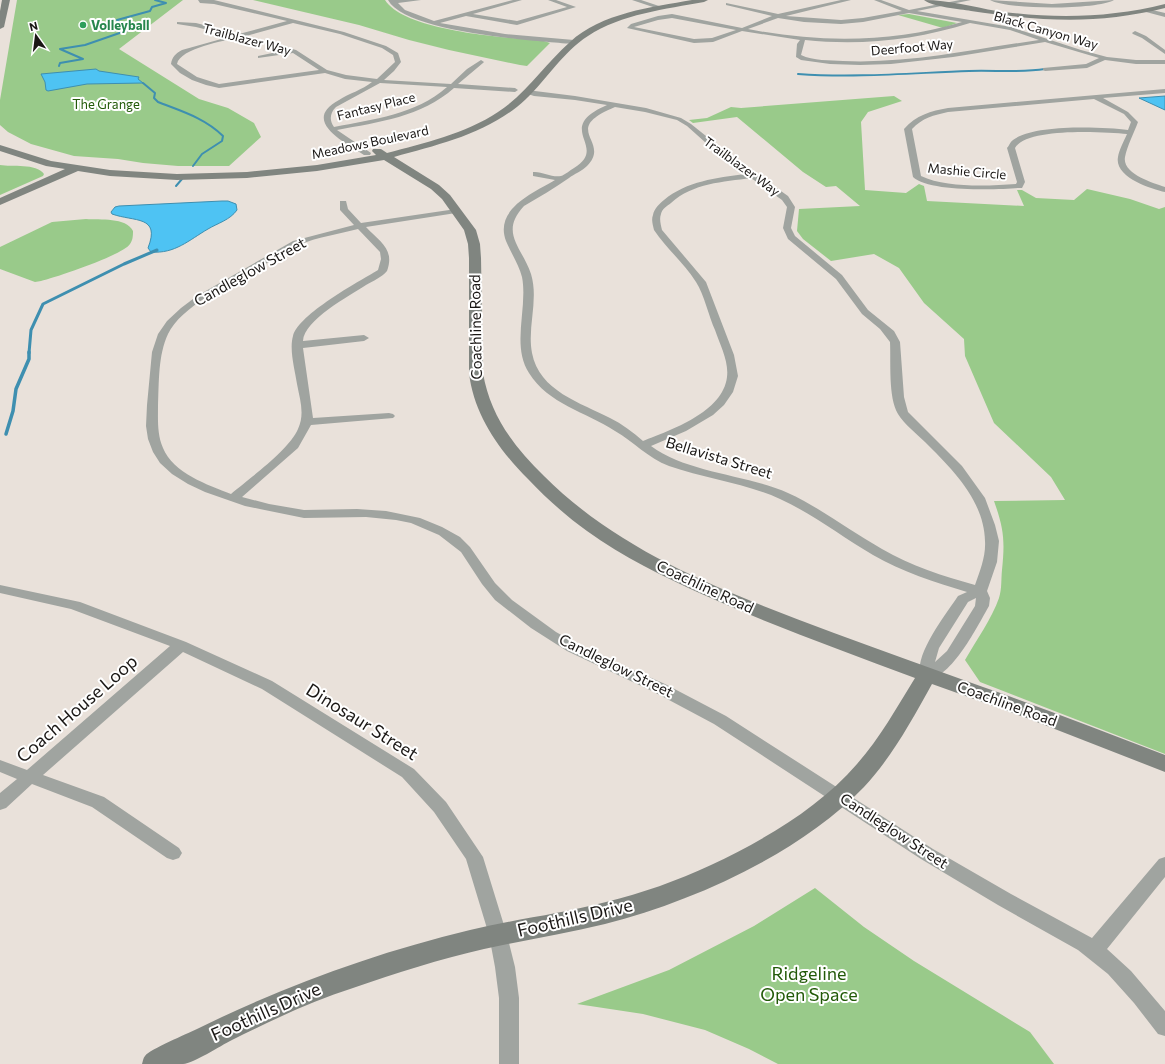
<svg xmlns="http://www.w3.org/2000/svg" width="1165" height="1064" font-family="Commissioner,sans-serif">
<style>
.green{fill:#99ca8a}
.water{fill:#4ec3f3;stroke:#3e8fb0}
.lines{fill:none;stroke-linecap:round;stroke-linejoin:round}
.stream-far2{stroke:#3e8fb0;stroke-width:2}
.stream-far1{stroke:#3e8fb0;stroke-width:3}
.stream{stroke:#3e8fb0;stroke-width:3.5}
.street{fill:#a0a4a0;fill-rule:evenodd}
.secondary{fill:#808580;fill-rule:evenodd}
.leisure-dot{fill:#2e9e5b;stroke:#fff;stroke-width:1.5}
.labels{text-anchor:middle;stroke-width:4;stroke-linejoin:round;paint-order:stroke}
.far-leisure-label{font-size:13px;font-weight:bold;fill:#27864d;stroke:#fff;text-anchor:start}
.far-street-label{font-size:13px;fill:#1a1715;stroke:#fff}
.far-park-label{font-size:13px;fill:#225a08;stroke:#fff}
.street-label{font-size:15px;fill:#1a1715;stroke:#fff}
.near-street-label{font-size:18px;fill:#1a1715;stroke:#fff}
.near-park-label{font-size:18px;fill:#225a08;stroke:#fff}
</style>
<rect width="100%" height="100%" fill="#e9e1da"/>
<!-- green -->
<g class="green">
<polygon points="17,0 183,0 119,49 199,99 228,108 254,123 261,137 229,166 178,166 143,163 118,159 74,156 31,144 8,132 0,125 0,100"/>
<path d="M253,0H385C402,27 480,35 511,38C523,39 539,38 550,43L527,66L520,65L449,50L409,40L359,25Z"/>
<polygon points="909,14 957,23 943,28 898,15"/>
<path d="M894,96L902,101L868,112L861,122L865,190L906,193L919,184L924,186L927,201L1024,206L1017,190H1022L1036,198L1074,200L1087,189L1130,199L1159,209L1165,207V754L980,682L965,660C976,641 992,618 999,598C1002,589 1001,579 1002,570C1005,541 1004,529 994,501L1065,500L1051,477L994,423L965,356L964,339L924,303L899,268L874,254L831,261L803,239L797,231L799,209L860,206L836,186L826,187L803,172L737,117L693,123L689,120L707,118L731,107L741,108Z"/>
<path d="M0,165C12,167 36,163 44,174L43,176L0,195Z"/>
<path d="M86,219C100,220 126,217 133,231C133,235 133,240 130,244C123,255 57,277 41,281L35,282L0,269V247L52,222Z"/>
<polygon points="815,888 864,927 914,961 1030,1032 1054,1064 778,1064 749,1049 705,1030 643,1014 577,1004 669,970 754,926"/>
</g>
<!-- water -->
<g class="water">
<polygon points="96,69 99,71 139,77 138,79 143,83 87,84 48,91 46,90 45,82 41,74"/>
<polygon points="1165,96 1165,110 1139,98"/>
<path d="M222,201H228L236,204L237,210C230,220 218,223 208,229C189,240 175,254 151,252L148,248C161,215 134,222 112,214L111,212L115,207L119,206Z"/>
</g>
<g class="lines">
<!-- stream-far2 -->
<g class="stream-far2">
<polyline points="59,66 60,63 83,59 60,49 85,45 134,28 135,27 121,25 117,20 150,11 152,7 166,3 155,0"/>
<path d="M798,74C855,78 912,73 969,71C994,70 1020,73 1045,69"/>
<path d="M143,83L155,93L154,98L158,102C181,111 205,118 223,136L222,141L202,154L193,166"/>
<polyline points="176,186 182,179"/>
</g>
<!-- stream-far1 -->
<polyline class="stream-far1" points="29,353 31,330 43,304 124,264 157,250"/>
<!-- stream -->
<polyline class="stream" points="6,434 13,411 16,389 29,359 29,352"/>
<!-- street -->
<g class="street">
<path d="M198,0H214L344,32L386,46L398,53L401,62L394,71L384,80L451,84L467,69L481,60L484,62L483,63L458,84L515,88L518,90L515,92L454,88C421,117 379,122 337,130L371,153L370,155H364C346,143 300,121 339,100C350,93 362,90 372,82L345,79L325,73L219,88L206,85L192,80L180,73L171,64C172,57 176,53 182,50L232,36L196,27L177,24V22L196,23L239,34L287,21L214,4L200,3ZM293,23L340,34L382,48L393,55L395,62L377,79L346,75L327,70L296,50L246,36ZM239,37L287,50L258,56V58L293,53L319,70L219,84L197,77L177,64C180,48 225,41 239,37ZM380,83L447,87C415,115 374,119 334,127C329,120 330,113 336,107Z"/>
<path d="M388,0H421L398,3L405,10L434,21L513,0H522L473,14L517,21L567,7L548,0H556L576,7L517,25L466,16L440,23L505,34L574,40L577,42L574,44C538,41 406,33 388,0Z"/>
<polygon points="632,0 641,0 659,6 656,8"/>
<path d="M841,0H851L786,16L841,20L863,18L902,11L874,0H881L909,10L960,0H971L917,11L1011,27L1081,50L1107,57L1136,60H1165V64H1136L1105,60L1087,68L1045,71L1043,70V68L1086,64L1099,58L1045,42L953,57L891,64L860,65L830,64L801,60L796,57L797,44L800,40L742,31L713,42L694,43L627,28L631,24L658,16L672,14L742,28L772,16L726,5V3L778,14ZM909,13L962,22C892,43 819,43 748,29L778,18L804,22L841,24L863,22ZM672,18L736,30L712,38L694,39L634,27L658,20ZM970,23L1010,30L1039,40C974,49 909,64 843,61C830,60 813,61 801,55L805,40C861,46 916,40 970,23Z"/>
<path d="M990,0L1052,4L1114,0C1097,10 1007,10 990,0Z"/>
<polygon points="1148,9 1165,13 1165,17 1146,12 1145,11"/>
<polygon points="1135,31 1146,36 1165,50 1165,54 1142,38 1133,34 1132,33"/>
<path d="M1165,89V93L1103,98L1128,112L1138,122C1134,133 1127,146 1125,157C1122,174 1153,183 1165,187V192C1151,189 1114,177 1118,157C1119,150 1124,141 1127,134C1104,132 1027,127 1015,148L1025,182L1022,188H1019C997,190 928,192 913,177L904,129C916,115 931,111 948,108ZM1094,99L1124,114L1131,122L1128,130C1102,127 1034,124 1013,140C1010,142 1009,146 1007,148L1017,182L1016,184C988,186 946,188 921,176L912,129C922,118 934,115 948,112Z"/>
<path d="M527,90L575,96L646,108L681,118L691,124L731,156L788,196L795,207L791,228L795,236L842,275L868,310L894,331L900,342L904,397L908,412L962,466L985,498L995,525L999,541L997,562L987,591L990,598L989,606C978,625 948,686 922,679C910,659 947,613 958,596L967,592C935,582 902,572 873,555C842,537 813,514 780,499C745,483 706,479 669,466C648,458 634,442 615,431C586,412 548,404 529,373C511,345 528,308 522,277C519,265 511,253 506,241C494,209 533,193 555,180L533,176V172C542,171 552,178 561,176C565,175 570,170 574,168C610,146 552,129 607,105L575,100L534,96L525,93V91ZM615,107L645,112L677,120L687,126L725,160L745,174C716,178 687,181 664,200C659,204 654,209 653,215C651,220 653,225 654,230C666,248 684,263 696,282C704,294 709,317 715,330C720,345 729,361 727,377C723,412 671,430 643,441C633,432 622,424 610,418C581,403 539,391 532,353C527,327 539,300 531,274C522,247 499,233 524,206C539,197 555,188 569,178C574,174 582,171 587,166C612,141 559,130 615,107ZM751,178L782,200L787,207L783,228L788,239L836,279L862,314L880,329L890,342C891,362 888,397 898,414C904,424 917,434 925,442C952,469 984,500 985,541C986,556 980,571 975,585C943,576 911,566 882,549C850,531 821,508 788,493C745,474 687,473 651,446L686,431L713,415L724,405L733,392L738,376L734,355L706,282L662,230C661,225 659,219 661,214C662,209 667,206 671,203C693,183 723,182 751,178ZM976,598L975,606L947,651L935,662L939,648L968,602Z"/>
<path d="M340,201H346L348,209L361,223L456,209L460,211L456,213L366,227C380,242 395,249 387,271C382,277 373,281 366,285C349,296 304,320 303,341L364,335L369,338L364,341L303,348L313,418L389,413L393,414L395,416L393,418L311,425L298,448L242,497L269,504L304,510L357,509L386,511L420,518L442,527L460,537L470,547L495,583L512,600L556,632L588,650L665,684L726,716L933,849L1011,894L1092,938L1159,859L1165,857V877L1107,949L1131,971L1165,1011V1036L1158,1034L1134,1003L1108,974L1078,950L998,905L921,859L714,724L654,692L567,651L531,628L495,600L482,584L461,552L439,535L411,523L396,520L366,517L304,518L245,506L205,492L188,484L172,474L160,463L153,452L148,439L146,426L147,405L152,352L158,334L167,321L181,308L197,296L293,241L354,225L340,210ZM358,229L380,252L381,259L378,270C358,282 299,314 293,336C289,350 295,370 297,384C300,400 305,414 298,429C289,450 250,478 231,494C208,485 173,473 163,448C157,434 158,420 158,406C159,383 158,355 168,334C182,305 232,283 260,267C273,260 286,250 299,245C317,237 339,234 358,229Z"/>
<polygon points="0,585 80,602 186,642 272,681 414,769 446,802 483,857 507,935 515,967 519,998 519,1064 499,1064 499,998 495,967 489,935 466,859 434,812 402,777 262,689 183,652 43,775 104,797 179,848 182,853 179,858 173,860 167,858 92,807 32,784 6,808 0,810 0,793 17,779 0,772 0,760 27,770 170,646 71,609 0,593"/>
</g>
<!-- secondary -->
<g class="secondary">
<polygon points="2,0 10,0 4,27 0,29 0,11"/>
<path d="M692,0H708L704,2C666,9 621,14 588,36C563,52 547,79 526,99C490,133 441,144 394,157L439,185L450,195L476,230L480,244L481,258L483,373C490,415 514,447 544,476C623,555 731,594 834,633C883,651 933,669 983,687C1044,708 1104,732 1165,755V772L1024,717L932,684C912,720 892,757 864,787C799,854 694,901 605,924C565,934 524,940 484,949C440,959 396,973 353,988C311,1001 271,1021 232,1040C220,1046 194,1063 183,1064C169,1064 155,1064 142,1064C143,1061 143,1058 145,1056C150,1049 187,1034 197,1029C284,986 375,953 470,930C515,919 561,914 606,902C642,893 677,881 711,865C764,840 819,808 857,764C880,738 897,707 915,678C844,651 773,626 704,595C664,577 623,557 587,531C566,516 546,498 528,479C499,450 474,415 469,373V258L468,244L464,230L442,199L431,189L384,160L317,171L247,178L177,180L110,176L78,171L0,205V198L65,169L46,166L0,151V145L51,161L110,170L177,174L247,172L317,165L376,155L372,151L373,149H381L387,153C424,143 465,134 498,112C526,94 545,64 570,42C601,13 652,7 692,0Z"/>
<path d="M924,0C949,0 973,7 997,11C1054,19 1109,18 1165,4V8C1096,25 1041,21 971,11C960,9 933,7 924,0Z"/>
</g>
</g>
<!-- markers -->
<circle class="leisure-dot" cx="83" cy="25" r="4"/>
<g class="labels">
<!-- far-leisure labels -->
<g class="far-leisure-label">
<text x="91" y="30">Volleyball</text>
</g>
<!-- far-street labels -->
<g class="far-street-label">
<text transform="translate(1046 30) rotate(16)" y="5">Black Canyon Way</text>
<text transform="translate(247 39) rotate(15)" y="5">Trailblazer Way</text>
<text transform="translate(912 47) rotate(-5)" y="5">Deerfoot Way</text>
<text transform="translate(376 106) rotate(-14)" y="5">Fantasy Place</text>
<text transform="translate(370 142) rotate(-12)" y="5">Meadows Boulevard</text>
<text transform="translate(742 166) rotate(36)" y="5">Trailblazer Way</text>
<text transform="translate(967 171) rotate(5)" y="5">Mashie Circle</text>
</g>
<!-- far-park labels -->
<g class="far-park-label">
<text x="106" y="109">The Grange</text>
</g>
<!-- street labels -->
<g class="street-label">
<text transform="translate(250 272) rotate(-29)" y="5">Candleglow Street</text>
<text transform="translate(476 327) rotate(-91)" y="5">Coachline Road</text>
<text transform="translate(719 458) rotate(17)" y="5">Bellavista Street</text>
<text transform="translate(705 587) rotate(25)" y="5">Coachline Road</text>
<text transform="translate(616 666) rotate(26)" y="5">Candleglow Street</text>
<text transform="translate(1007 704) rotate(20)" y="5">Coachline Road</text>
<text transform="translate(894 831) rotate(33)" y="5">Candleglow Street</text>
</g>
<!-- near-street labels -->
<g class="near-street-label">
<text transform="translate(77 709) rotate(-41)" y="6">Coach House Loop</text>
<text transform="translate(362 722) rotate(32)" y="6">Dinosaur Street</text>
<text transform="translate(575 918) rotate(-13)" y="6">Foothills Drive</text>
<text transform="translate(266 1012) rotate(-24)" y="6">Foothills Drive</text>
</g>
<!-- near-park labels -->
<g class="near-park-label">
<text x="809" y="980">Ridgeline<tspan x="809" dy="21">Open Space</tspan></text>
</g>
</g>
<!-- north arrow -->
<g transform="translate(36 36) rotate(346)" stroke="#ffffff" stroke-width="3" paint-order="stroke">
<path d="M0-3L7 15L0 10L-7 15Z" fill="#1a1715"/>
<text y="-6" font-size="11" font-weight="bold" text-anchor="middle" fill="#1a1715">N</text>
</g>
</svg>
